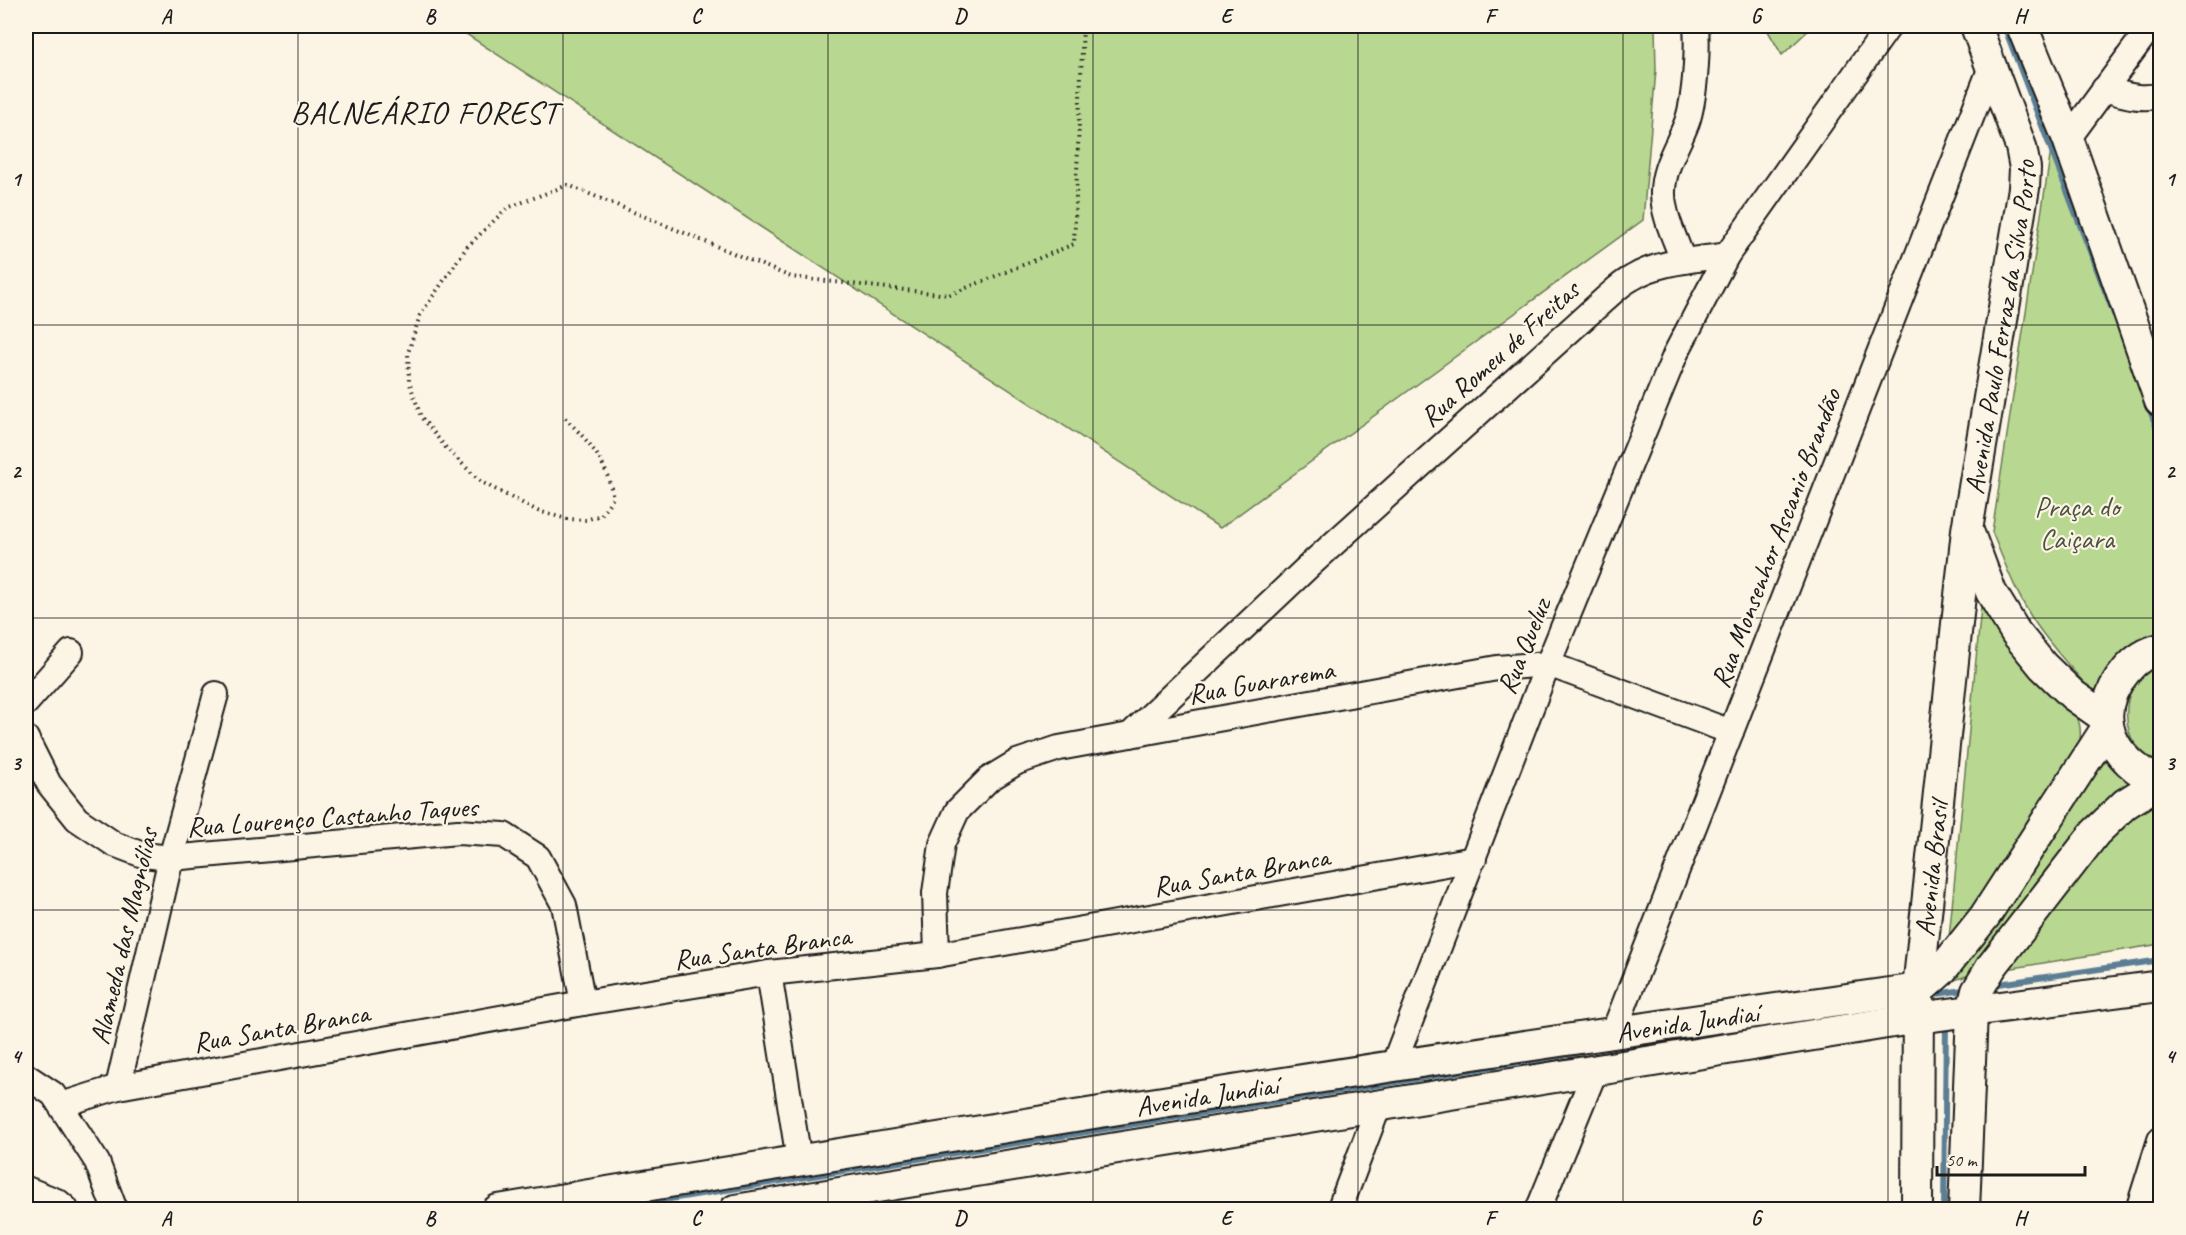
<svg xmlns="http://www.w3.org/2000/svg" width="2186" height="1235" font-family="Caveat,sans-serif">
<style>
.green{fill:#b8d790;stroke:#6a7a56;stroke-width:1.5}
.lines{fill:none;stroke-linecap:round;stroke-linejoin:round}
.stream{stroke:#5c7e95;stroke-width:6}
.minor-casing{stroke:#1c1c1c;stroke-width:28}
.major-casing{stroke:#1c1c1c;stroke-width:34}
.path{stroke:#1c1c1c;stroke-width:4;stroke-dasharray:1.5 4.5;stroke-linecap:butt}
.minor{stroke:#fcf5e5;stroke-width:24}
.major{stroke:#fcf5e5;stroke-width:30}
.grid{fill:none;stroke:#1c1c1c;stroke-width:1.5;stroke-opacity:0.55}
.labels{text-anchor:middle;stroke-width:4.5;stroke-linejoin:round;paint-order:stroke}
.street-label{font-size:28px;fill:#1c1c1c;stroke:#fcf5e5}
.park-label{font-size:28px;fill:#4b543f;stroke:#fcf5e5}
.quarter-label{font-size:32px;letter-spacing:1.5px;fill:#1c1c1c;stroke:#fcf5e5}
.neatline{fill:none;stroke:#1c1c1c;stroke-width:2}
.grid-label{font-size:20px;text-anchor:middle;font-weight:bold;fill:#1c1c1c}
</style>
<rect width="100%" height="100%" fill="#fcf5e5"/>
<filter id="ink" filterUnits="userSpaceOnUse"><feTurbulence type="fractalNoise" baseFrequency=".0167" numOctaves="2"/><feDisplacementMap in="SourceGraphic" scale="12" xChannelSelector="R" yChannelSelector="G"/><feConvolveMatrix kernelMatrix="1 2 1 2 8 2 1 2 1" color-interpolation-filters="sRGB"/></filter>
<g filter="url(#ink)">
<!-- green -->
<g class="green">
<polygon points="454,26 1655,26 1656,70 1643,220 1220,528"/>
<polygon points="1765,26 1813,26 1782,55"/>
<path d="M2054,131L2160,418V636L2099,699C2077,675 2055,651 2036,624C2017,596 2005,564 1992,532Z"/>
<path d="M1982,597L2075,712C2080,722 2081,729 2080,741L2045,810L2002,875L1949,938Z"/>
<path d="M2160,662V764C2149,758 2139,751 2132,739C2123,720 2125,690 2141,676C2146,670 2154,666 2160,662Z"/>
<polygon points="2101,744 2143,786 1979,972 1936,986"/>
<polygon points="2160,801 2160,944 2007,969 2114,827 2151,804"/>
</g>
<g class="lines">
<!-- stream -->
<g class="stream">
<polyline points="2004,26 2114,314"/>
<polyline points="2149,407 2160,437"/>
<polyline points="1992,985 2160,960"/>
<polyline points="1930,995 1970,989"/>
<polyline points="602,1210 1582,1052"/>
<polyline points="1944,1210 1946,1021"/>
</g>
<!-- minor casing -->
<g class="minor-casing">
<g id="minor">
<path d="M2104,89C2122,94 2142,101 2160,95"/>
<polyline points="2068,139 2151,26"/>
<path d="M1683,261C1676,240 1664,218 1663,195C1662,168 1678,146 1687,122C1695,99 1698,50 1696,26"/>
<polyline points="26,703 71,652"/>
<path d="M1130,735L1310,565L1606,298C1614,291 1622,283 1632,278C1659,261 1696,260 1727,255L1889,26"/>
<polyline points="26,738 49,784 77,819 114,844 143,855 171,858 458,832 504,835 538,857 564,905 583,1003"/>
<polyline points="937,955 935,893 942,844 957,811 989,779 1017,762 1059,748 1497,668 1548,664 1731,732"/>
<polyline points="769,973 799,1160"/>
<polyline points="1614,1031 1991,67"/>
<polyline points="1393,1066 1548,664 1676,353 1727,255"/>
<polyline points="26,1076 53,1094 97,1162 115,1210"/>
<polyline points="118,1087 171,858 216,694"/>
<polyline points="61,1105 118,1087 583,1003 769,973 937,955 1474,859"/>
<polyline points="1339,1210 1379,1105"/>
<polyline points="1538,1210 1595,1071"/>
<polyline points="2138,1210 2160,1140"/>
</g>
</g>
<!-- major casing -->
<g class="major-casing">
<g id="major">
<polyline points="2022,26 2068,139 2160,401"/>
<polyline points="1970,536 1991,592 2016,633 2043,666 2073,695 2107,719"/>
<path d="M2160,649C2147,652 2135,660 2126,671C2088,715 2112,761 2160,782"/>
<polyline points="26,1192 56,1204 63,1210"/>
<path id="s1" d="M498,1210C971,1132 1443,1055 1918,989L1925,985L1941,971L1985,916L2108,726"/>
<polyline points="735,1210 1918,1018 2160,986"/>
<path id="s2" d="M1917,1210L1918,989L1967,530L2024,188L2025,168L2021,147L1976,26"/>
<polyline points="1964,1210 1972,1012 1977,991 1992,966 2095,833 2125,804 2160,782"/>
</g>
</g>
<!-- path -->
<path class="path" d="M565,418C591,444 607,461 613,498L601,515L586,520L567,519L538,511L481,482L447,449L421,417L409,381L408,353L420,315L467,247L507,208L568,185L791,277L949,295L1074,244L1083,26"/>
<!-- minor -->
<use href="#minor" class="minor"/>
<!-- major -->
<use href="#major" class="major"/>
</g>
</g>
<!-- grid -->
<path class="grid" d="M298,26V1210M563,26V1210M828,26V1210M1093,26V1210M1358,26V1210M1623,26V1210M1888,26V1210M26,325H2160M26,618H2160M26,910H2160"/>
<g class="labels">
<!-- street labels -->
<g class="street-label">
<text dy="10" stroke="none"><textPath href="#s2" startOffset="888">Avenida Paulo Ferraz da Silva Porto</textPath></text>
<text transform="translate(1499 353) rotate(-42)" y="10">Rua Romeu de Freitas</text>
<text transform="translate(1775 538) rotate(-69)" y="10">Rua Monsenhor Ascanio Brandão</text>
<text transform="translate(1523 646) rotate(-68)" y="10">Rua Queluz</text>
<text transform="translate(1261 681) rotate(-10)" y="10">Rua Guararema</text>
<text transform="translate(332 816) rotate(-4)" y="10">Rua Lourenço Castanho Taques</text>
<text dy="10" stroke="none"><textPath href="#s2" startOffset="342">Avenida Brasil</textPath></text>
<text transform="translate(1241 871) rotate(-10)" y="10">Rua Santa Branca</text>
<text transform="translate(123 936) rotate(-77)" y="10">Alameda das Magnólias</text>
<text transform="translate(762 947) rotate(-8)" y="10">Rua Santa Branca</text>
<text dy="10" stroke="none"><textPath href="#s1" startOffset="1204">Avenida Jundiaí</textPath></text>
<text transform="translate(281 1027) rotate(-10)" y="10">Rua Santa Branca</text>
<text dy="10" stroke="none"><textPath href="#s1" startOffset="718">Avenida Jundiaí</textPath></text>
</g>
<!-- park labels -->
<g class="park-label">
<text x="2077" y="516">Praça do<tspan x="2077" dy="32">Caiçara</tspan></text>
</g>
<!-- quarter labels -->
<g class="quarter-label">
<text x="425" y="123">BALNEÁRIO FOREST</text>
</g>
</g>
<!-- margin -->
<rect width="2186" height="1235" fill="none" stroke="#fcf5e5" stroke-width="66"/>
<!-- scale -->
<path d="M1937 1166v9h148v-9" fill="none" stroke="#1c1c1c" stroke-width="3"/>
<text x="1946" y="1166" font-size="18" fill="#1c1c1c" stroke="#fcf5e5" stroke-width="4.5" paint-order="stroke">50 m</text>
<rect x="33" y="33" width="2120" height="1169" class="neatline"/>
<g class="grid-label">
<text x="166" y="23">A</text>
<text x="430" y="23">B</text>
<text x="696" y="23">C</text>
<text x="960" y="23">D</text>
<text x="1226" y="23">E</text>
<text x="1490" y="23">F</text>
<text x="1756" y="23">G</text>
<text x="2020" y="23">H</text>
<text x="16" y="186">1</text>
<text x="2170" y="186">1</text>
<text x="16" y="478">2</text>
<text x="2170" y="478">2</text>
<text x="16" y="770">3</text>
<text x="2170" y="770">3</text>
<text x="16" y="1063">4</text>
<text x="2170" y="1063">4</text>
<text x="166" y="1225">A</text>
<text x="430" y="1225">B</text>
<text x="696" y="1225">C</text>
<text x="960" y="1225">D</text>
<text x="1226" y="1225">E</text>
<text x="1490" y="1225">F</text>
<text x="1756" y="1225">G</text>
<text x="2020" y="1225">H</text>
</g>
</svg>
